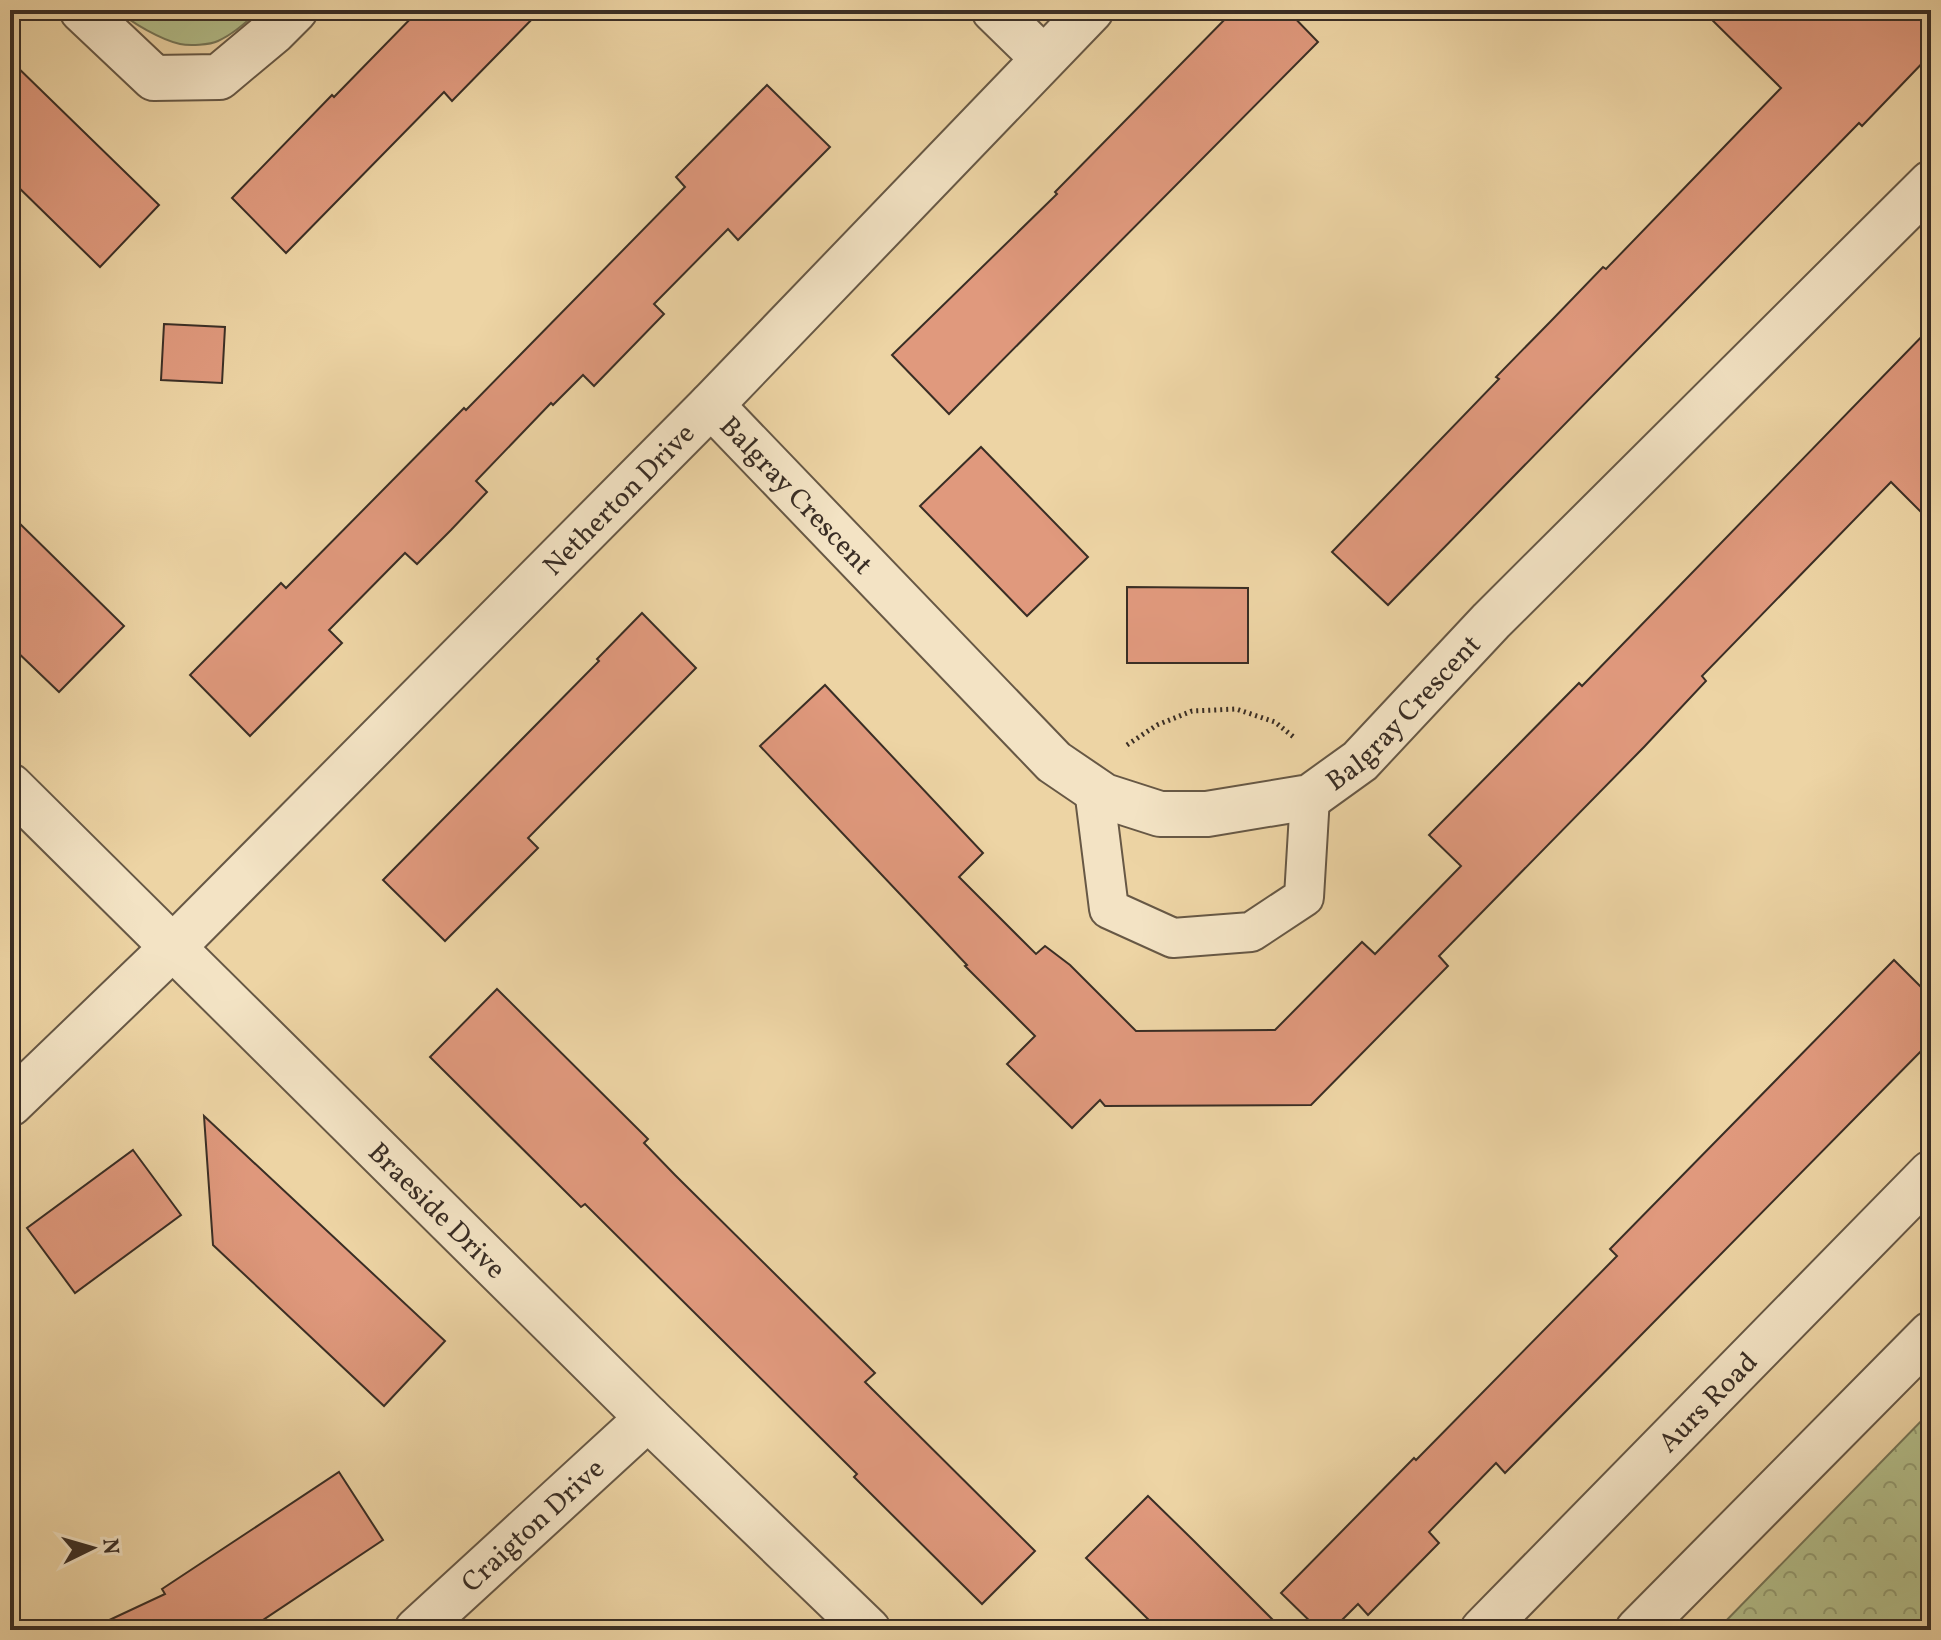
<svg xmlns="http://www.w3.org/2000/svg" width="1941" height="1640" font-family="Vollkorn,serif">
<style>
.grass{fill:#b3be8a;stroke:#767658;stroke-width:2}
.forest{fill:url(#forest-crowns);stroke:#767658;stroke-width:2}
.building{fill:#e0997d;stroke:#3a2e25;stroke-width:2}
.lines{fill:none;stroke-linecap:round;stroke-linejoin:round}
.service-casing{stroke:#675845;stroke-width:42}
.minor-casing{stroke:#675845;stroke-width:48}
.tertiary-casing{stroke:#675845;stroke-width:48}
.path{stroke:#3a2e25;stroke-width:5;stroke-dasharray:2 4;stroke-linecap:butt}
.service{stroke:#f3e3c4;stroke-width:38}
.minor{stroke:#f3e3c4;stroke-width:44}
.tertiary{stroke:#f3e3c4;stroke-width:44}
.labels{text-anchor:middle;stroke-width:6;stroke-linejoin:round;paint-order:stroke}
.street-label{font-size:28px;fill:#3a2e25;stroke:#f3e3c4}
</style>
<defs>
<pattern id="forest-crowns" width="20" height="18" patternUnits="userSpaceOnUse" patternTransform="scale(2)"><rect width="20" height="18" fill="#b3be8a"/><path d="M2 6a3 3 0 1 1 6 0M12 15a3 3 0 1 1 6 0" fill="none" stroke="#939b71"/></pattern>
</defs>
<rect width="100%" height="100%" fill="#edd4a4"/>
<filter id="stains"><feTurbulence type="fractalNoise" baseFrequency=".0025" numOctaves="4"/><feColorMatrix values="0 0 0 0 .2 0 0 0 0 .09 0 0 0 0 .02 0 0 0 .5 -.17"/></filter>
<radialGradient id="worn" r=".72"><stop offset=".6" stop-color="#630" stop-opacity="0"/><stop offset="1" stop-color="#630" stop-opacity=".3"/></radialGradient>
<!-- grass -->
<path class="grass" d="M118,10H259C247,22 234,34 218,41C210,45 189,46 180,44C162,40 131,23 118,10Z"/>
<!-- forest -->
<polygon class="forest" points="1931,1411 1931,1630 1717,1630"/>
<!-- building -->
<g class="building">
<polygon points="419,10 541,10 452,101 444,92 286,253 232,198 332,95 334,97"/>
<polygon points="1234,10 1287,10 1318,42 949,414 892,355 1057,194 1055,192"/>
<polygon points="1702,10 1931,10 1931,54 1862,126 1859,123 1388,605 1332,552 1499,379 1496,377 1550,322 1603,267 1606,269 1781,88"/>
<polygon points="10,60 159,205 100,267 10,179"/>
<polygon points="767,85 830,147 738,240 728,229 654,304 664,314 594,386 583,375 553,405 551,403 476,481 487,492 451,530 417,564 405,553 329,630 342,643 250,736 190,675 281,583 286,588 464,408 466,410 685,187 676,177"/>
<polygon points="164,324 225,327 222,383 161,380"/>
<polygon points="1931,327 1931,522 1891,482 1702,676 1706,681 1644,747 1439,956 1448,966 1311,1105 1105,1106 1100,1100 1072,1128 1007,1064 1035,1036 965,966 967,965 760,746 825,685 983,853 959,877 1036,954 1045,946 1070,965 1136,1031 1275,1030 1362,942 1375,954 1461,866 1429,835 1579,683 1582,686"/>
<polygon points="981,447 1088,557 1027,616 920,506"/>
<polygon points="10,514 124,626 59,692 10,645"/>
<polygon points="1127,587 1248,588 1248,663 1127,663"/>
<polygon points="642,613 696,668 528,838 538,848 445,941 383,880 599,661 597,659"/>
<polygon points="1894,960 1931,997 1931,1041 1505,1473 1496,1463 1429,1532 1439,1543 1368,1615 1358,1604 1332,1630 1319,1630 1281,1593 1414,1458 1416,1460 1617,1256 1610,1249"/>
<polygon points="497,989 648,1139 644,1143 675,1175 875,1373 865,1382 1035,1551 982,1604 854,1477 857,1474 585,1204 581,1207 430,1057"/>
<polygon points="204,1116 445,1341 384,1406 213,1245"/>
<polygon points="133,1150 181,1215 75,1293 27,1228"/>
<polygon points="339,1472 383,1540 248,1630 88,1630 165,1594 162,1589"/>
<polygon points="1148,1496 1193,1540 1283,1630 1159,1630 1086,1558"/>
</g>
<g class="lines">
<!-- service casing -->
<g class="service-casing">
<polyline id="service" points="1094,789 1109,909 1173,938 1251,932 1304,897 1310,797"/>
</g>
<!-- minor casing -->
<g class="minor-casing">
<g id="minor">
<polyline points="82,10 154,78 219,77 274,31 295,10"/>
<polyline points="994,10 1043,58"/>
<path id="s1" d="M711,405L1054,762L1104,796L1160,814H1207L1310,797L1360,761L1491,621L1931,183"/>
<path id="s2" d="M10,786L648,1418L868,1630"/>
<path id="s3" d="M10,1104L172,948L711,405L1091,10"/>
<path id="s4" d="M417,1630L648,1418"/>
<path id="s5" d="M1483,1630L1931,1173"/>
</g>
</g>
<!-- tertiary casing -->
<g class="tertiary-casing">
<polyline id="tertiary" points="1638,1630 1931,1334"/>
</g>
<!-- path -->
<polyline class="path" points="1127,745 1157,725 1192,711 1236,709 1275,722 1296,739"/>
<!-- service -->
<use href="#service" class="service"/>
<!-- minor -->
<use href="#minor" class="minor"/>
<!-- tertiary -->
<use href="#tertiary" class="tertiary"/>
</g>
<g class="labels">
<!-- street labels -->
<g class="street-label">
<text dy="10" stroke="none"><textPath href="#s1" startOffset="124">Balgray Crescent</textPath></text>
<text dy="10" stroke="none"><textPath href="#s3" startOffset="858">Netherton Drive</textPath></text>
<text dy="10" stroke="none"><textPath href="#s1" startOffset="892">Balgray Crescent</textPath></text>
<text dy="10" stroke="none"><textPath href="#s2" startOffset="602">Braeside Drive</textPath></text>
<text dy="10" stroke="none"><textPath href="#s5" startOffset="320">Aurs Road</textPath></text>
<text dy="10" stroke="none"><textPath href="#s4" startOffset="156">Craigton Drive</textPath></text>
</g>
</g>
<!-- margin -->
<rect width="1941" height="1640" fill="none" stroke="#edd4a4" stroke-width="40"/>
<rect x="12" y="12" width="1917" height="1616" fill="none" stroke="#3a2e25" stroke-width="4"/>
<rect x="20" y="20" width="1901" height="1600" fill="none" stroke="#3a2e25" stroke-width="2"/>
<!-- north arrow -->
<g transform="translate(92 1548) rotate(85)" stroke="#f3e3c4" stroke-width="6" paint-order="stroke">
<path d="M0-6L14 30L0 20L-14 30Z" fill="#3a2e25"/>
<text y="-12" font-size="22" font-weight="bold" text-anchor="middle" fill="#3a2e25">N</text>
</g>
<rect width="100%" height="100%" filter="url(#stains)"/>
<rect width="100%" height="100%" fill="url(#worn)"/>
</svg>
